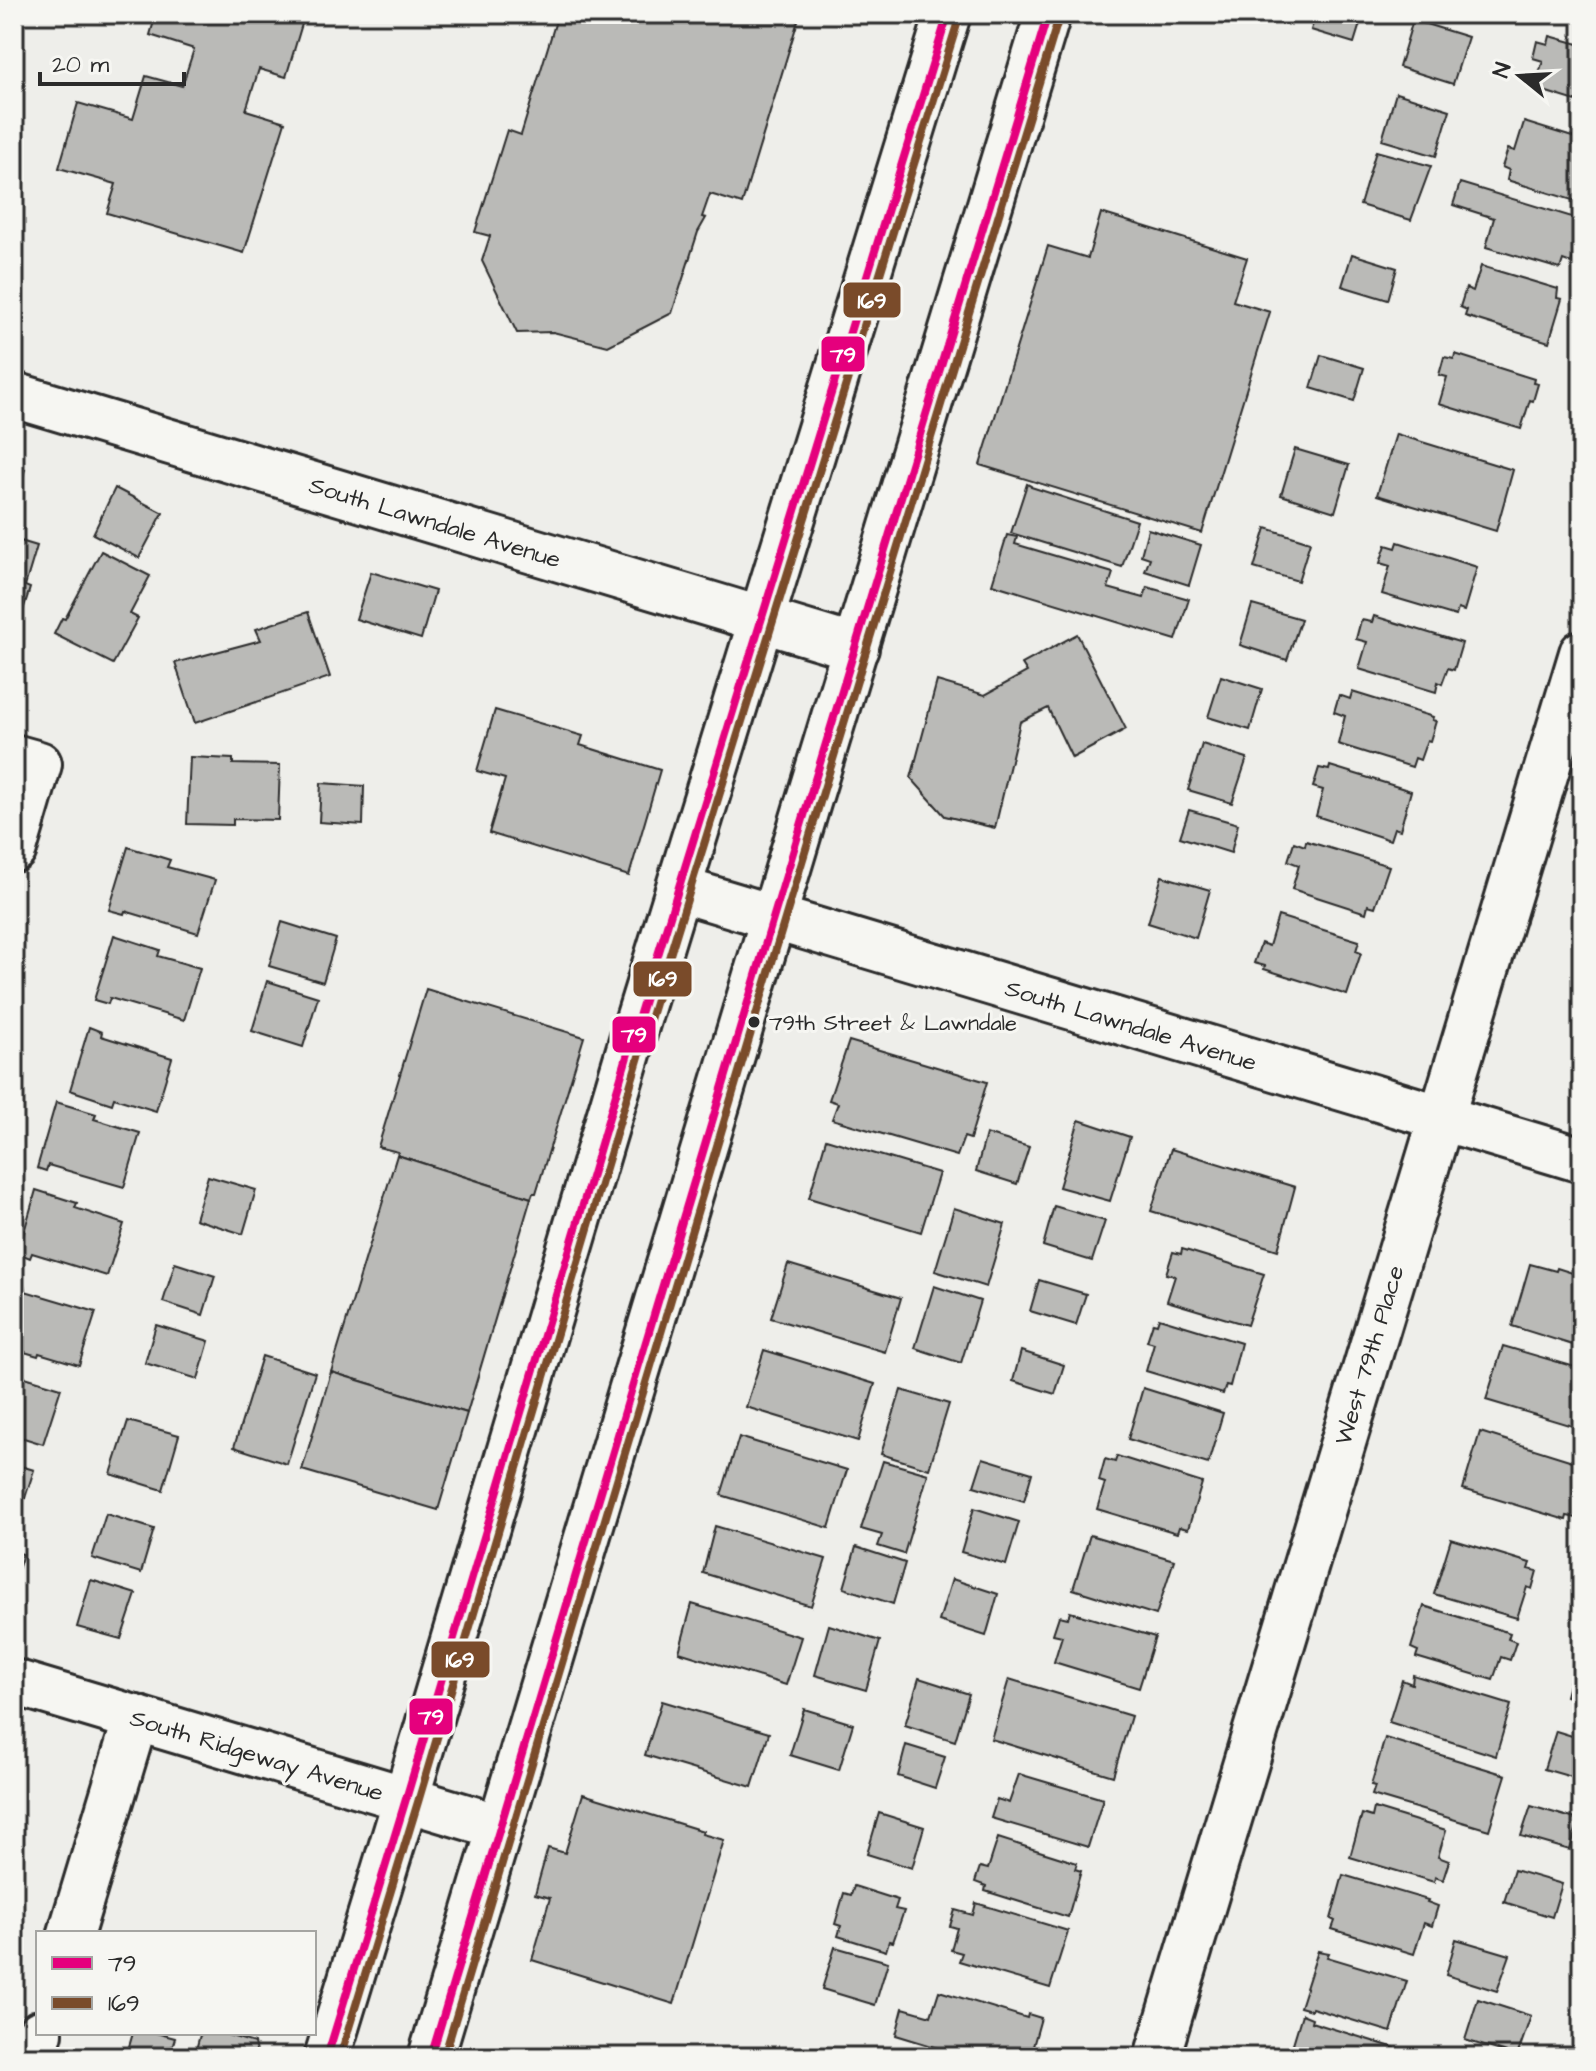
<svg xmlns="http://www.w3.org/2000/svg" width="1596" height="2071" font-family="'Architects Daughter',sans-serif">
<style>
.building{fill:#babab7;stroke:#2b2b2b;stroke-width:2}
.lines{fill:none;stroke-linecap:round;stroke-linejoin:round}
.minor-casing{stroke:#2b2b2b;stroke-width:50}
.secondary-casing{stroke:#2b2b2b;stroke-width:50}
.minor{stroke:#f6f6f2;stroke-width:44}
.secondary{stroke:#f6f6f2;stroke-width:44}
.bus-1-casing{stroke:#f6f6f2;stroke-width:14}
.bus-2-casing{stroke:#f6f6f2;stroke-width:14}
.bus-1{stroke:#e5007d;stroke-width:8}
.bus-2{stroke:#7a4b2a;stroke-width:8}
.bus-dot{fill:#2b2b2b;stroke:#f6f6f2;stroke-width:3}
.labels{text-anchor:middle;stroke-width:6;stroke-linejoin:round;paint-order:stroke}
.bus-label{font-size:22px;fill:#2b2b2b;stroke:#f6f6f2;text-anchor:start}
.street-label{font-size:24px;fill:#2b2b2b;stroke:#f6f6f2}
.line-badge{stroke:#f6f6f2;stroke-width:3}
.badge-label{font-size:22px;text-anchor:middle;font-weight:bold;fill:#fff}
</style>
<rect width="100%" height="100%" fill="#eeeeea"/>
<filter id="ink" filterUnits="userSpaceOnUse"><feTurbulence type="fractalNoise" baseFrequency=".0125" numOctaves="2"/><feDisplacementMap in="SourceGraphic" scale="16" xChannelSelector="R" yChannelSelector="G"/><feConvolveMatrix kernelMatrix="1 2 1 2 8 2 1 2 1" color-interpolation-filters="sRGB"/></filter>
<g filter="url(#ink)">
<!-- building -->
<g class="building">
<polygon points="156,14 305,14 286,77 259,69 246,110 285,122 244,253 107,213 116,184 59,168 78,103 133,119 146,76 182,86 194,49 150,35"/>
<polygon points="558,14 800,14 742,204 710,194 702,217 706,218 698,232 672,313 608,346 553,332 517,333 482,261 490,236 475,232 507,130 521,135"/>
<polygon points="1316,14 1363,14 1354,43 1311,30"/>
<polygon points="1413,20 1468,37 1453,84 1399,67"/>
<polygon points="1550,36 1582,45 1582,103 1534,88 1543,61 1533,58 1537,41 1548,44"/>
<polygon points="1396,93 1450,110 1436,156 1382,140"/>
<polygon points="1524,122 1582,140 1582,203 1507,180 1509,170 1502,167 1508,149 1515,151"/>
<polygon points="1376,151 1431,166 1411,220 1360,205"/>
<polygon points="1460,183 1582,220 1582,229 1571,263 1563,260 1560,269 1486,247 1494,218 1453,205"/>
<polygon points="1101,213 1247,258 1233,301 1270,312 1202,533 980,465 1048,246 1088,258"/>
<polygon points="1352,254 1397,268 1388,300 1342,286"/>
<polygon points="1481,266 1558,289 1557,298 1562,299 1549,342 1465,316 1467,310 1460,307 1466,288 1473,291"/>
<polygon points="1455,354 1534,379 1533,383 1538,384 1533,401 1530,400 1521,429 1439,404 1447,377 1439,375 1444,357 1454,359"/>
<polygon points="1321,355 1364,368 1354,401 1311,388"/>
<polygon points="1396,434 1513,470 1496,531 1377,495"/>
<polygon points="1295,449 1349,465 1335,512 1281,495"/>
<polygon points="14,466 25,469 14,510"/>
<polygon points="1027,484 1031,486 1031,487 1137,521 1122,567 1011,533"/>
<polygon points="115,488 163,513 139,558 93,534"/>
<polygon points="1266,528 1310,542 1298,581 1254,568"/>
<polygon points="1148,529 1201,545 1189,585 1145,571 1150,558 1141,555"/>
<polygon points="1007,535 1017,537 1015,544 1113,573 1108,588 1144,598 1147,587 1189,599 1176,640 992,584"/>
<polygon points="14,539 37,546 25,586 30,588 15,636"/>
<polygon points="1398,542 1477,567 1464,611 1458,609 1456,616 1382,594 1390,566 1380,563 1386,545 1396,548"/>
<polygon points="101,551 150,576 130,614 138,618 113,664 54,634 62,618 65,619"/>
<polygon points="371,572 435,591 421,639 356,619"/>
<polygon points="1252,605 1301,619 1287,660 1240,645"/>
<polygon points="308,612 330,677 195,723 175,663 261,640 256,629"/>
<polygon points="1374,616 1462,643 1454,670 1448,668 1442,684 1438,682 1436,692 1359,669 1367,642 1356,639 1361,620 1372,622"/>
<polygon points="1077,634 1126,729 1072,758 1048,708 1020,722 995,828 945,816 911,778 937,681 985,695 1027,672 1022,664"/>
<polygon points="1221,676 1262,689 1250,730 1208,717"/>
<polygon points="1352,692 1433,717 1432,720 1436,721 1430,741 1427,740 1420,760 1415,758 1412,767 1338,744 1345,716 1334,712 1339,695 1350,699"/>
<polygon points="495,710 583,736 580,745 660,770 629,876 489,833 505,779 477,771"/>
<polygon points="1202,744 1247,758 1232,803 1188,790"/>
<polygon points="190,757 233,759 233,764 280,765 278,820 233,819 233,825 187,824"/>
<polygon points="1330,766 1411,791 1400,830 1394,828 1390,840 1316,816 1323,790 1313,787 1319,768 1329,770"/>
<polygon points="321,783 364,786 363,825 319,822"/>
<polygon points="1189,810 1238,824 1231,853 1180,837"/>
<polygon points="1306,841 1389,866 1375,907 1368,905 1366,913 1292,889 1299,865 1288,861 1294,842 1305,846"/>
<polygon points="128,847 170,860 167,867 215,880 198,933 125,911 124,914 109,910"/>
<polygon points="1162,876 1210,890 1196,938 1148,923"/>
<polygon points="1278,916 1359,941 1356,951 1361,953 1347,995 1264,969 1265,966 1254,963 1261,943 1269,946"/>
<polygon points="282,922 336,939 323,982 269,966"/>
<polygon points="114,935 160,950 158,956 200,968 184,1020 110,998 108,1004 94,1000"/>
<polygon points="267,981 318,997 303,1047 252,1031"/>
<polygon points="426,989 584,1037 536,1193 533,1193 531,1198 397,1155 398,1152 378,1147"/>
<polygon points="89,1027 102,1032 101,1036 172,1058 156,1111 114,1098 112,1104 70,1090"/>
<polygon points="849,1041 987,1082 970,1139 964,1137 957,1156 832,1119 838,1103 829,1100"/>
<polygon points="56,1102 96,1114 94,1119 140,1133 124,1187 48,1165 46,1171 37,1168"/>
<polygon points="1079,1120 1130,1137 1110,1201 1059,1187"/>
<polygon points="986,1134 1029,1147 1017,1184 976,1171"/>
<polygon points="826,1139 939,1173 921,1232 809,1198"/>
<polygon points="1171,1149 1295,1187 1278,1250 1151,1211"/>
<polygon points="397,1155 531,1198 467,1413 331,1372"/>
<polygon points="208,1176 256,1190 243,1234 195,1219"/>
<polygon points="36,1190 77,1203 75,1208 124,1224 107,1276 32,1253 30,1258 18,1253"/>
<polygon points="1054,1206 1105,1221 1092,1261 1043,1246"/>
<polygon points="954,1208 1005,1224 986,1287 935,1271"/>
<polygon points="1182,1249 1264,1274 1247,1325 1167,1301 1175,1276 1166,1274 1173,1252 1181,1254"/>
<polygon points="175,1263 215,1276 203,1315 163,1302"/>
<polygon points="788,1264 901,1298 885,1352 771,1318"/>
<polygon points="1530,1264 1556,1271 1557,1268 1582,1276 1582,1348 1512,1326"/>
<polygon points="1039,1280 1086,1294 1076,1325 1030,1311"/>
<polygon points="14,1282 24,1284 25,1291 96,1312 79,1365 39,1353 38,1356 14,1349"/>
<polygon points="934,1286 980,1301 961,1363 915,1348"/>
<polygon points="1159,1318 1241,1343 1230,1386 1226,1385 1223,1394 1146,1371 1154,1343 1147,1341 1153,1323 1157,1324"/>
<polygon points="156,1325 209,1341 198,1379 145,1363"/>
<polygon points="1503,1346 1582,1369 1582,1429 1486,1400"/>
<polygon points="764,1350 875,1384 858,1441 746,1407"/>
<polygon points="1021,1351 1064,1365 1055,1394 1013,1381"/>
<polygon points="262,1356 315,1373 287,1464 234,1447"/>
<polygon points="14,1367 17,1368 15,1374 61,1388 43,1444 14,1435"/>
<polygon points="331,1372 467,1413 438,1510 302,1470"/>
<polygon points="1143,1388 1223,1413 1208,1464 1128,1439"/>
<polygon points="901,1390 949,1404 929,1469 881,1454"/>
<polygon points="128,1421 179,1435 163,1490 111,1474"/>
<polygon points="1480,1432 1582,1464 1574,1493 1582,1495 1577,1518 1567,1516 1566,1520 1463,1489"/>
<polygon points="739,1437 847,1470 829,1528 721,1495"/>
<polygon points="1117,1456 1202,1483 1188,1529 1179,1527 1177,1533 1097,1509 1105,1483 1099,1481 1105,1459 1115,1462"/>
<polygon points="983,1458 1032,1473 1024,1501 974,1486"/>
<polygon points="883,1461 928,1474 904,1554 878,1546 882,1535 861,1529"/>
<polygon points="14,1464 34,1470 16,1526 14,1525"/>
<polygon points="974,1508 1019,1522 1006,1565 961,1552"/>
<polygon points="106,1514 154,1529 141,1573 92,1558"/>
<polygon points="715,1526 826,1559 811,1606 703,1573"/>
<polygon points="1090,1535 1174,1560 1156,1615 1073,1589"/>
<polygon points="1451,1539 1530,1563 1528,1569 1537,1571 1532,1589 1527,1587 1517,1618 1434,1594"/>
<polygon points="856,1547 905,1563 893,1604 844,1588"/>
<polygon points="14,1552 23,1554 14,1582"/>
<polygon points="952,1579 998,1594 986,1636 939,1621"/>
<polygon points="91,1580 136,1594 121,1639 77,1627"/>
<polygon points="692,1604 801,1637 786,1685 679,1652"/>
<polygon points="1424,1606 1510,1633 1508,1639 1516,1642 1510,1660 1501,1657 1493,1680 1416,1657 1418,1651 1411,1648"/>
<polygon points="1070,1612 1155,1637 1139,1688 1054,1662 1062,1636 1053,1634 1059,1616 1068,1618"/>
<polygon points="829,1625 880,1641 866,1690 815,1675"/>
<polygon points="1577,1654 1582,1655 1582,1701 1566,1696"/>
<polygon points="1413,1675 1511,1705 1496,1756 1389,1722 1402,1680 1412,1684"/>
<polygon points="919,1678 969,1694 955,1741 905,1725"/>
<polygon points="1009,1679 1131,1716 1113,1776 991,1739"/>
<polygon points="662,1701 769,1733 752,1787 645,1755"/>
<polygon points="804,1709 853,1724 839,1770 790,1755"/>
<polygon points="1556,1731 1582,1739 1582,1780 1544,1769"/>
<polygon points="1385,1738 1506,1775 1489,1830 1372,1795 1375,1786 1371,1785"/>
<polygon points="906,1745 945,1757 935,1788 898,1776"/>
<polygon points="1019,1774 1103,1799 1088,1847 991,1818 997,1799 1009,1803"/>
<polygon points="583,1794 703,1831 702,1834 724,1840 674,2004 532,1960 550,1898 535,1894 548,1848 565,1853"/>
<polygon points="1531,1806 1579,1820 1570,1850 1521,1836"/>
<polygon points="1374,1808 1446,1830 1438,1857 1449,1861 1443,1880 1435,1877 1434,1882 1350,1857 1362,1814 1372,1817"/>
<polygon points="879,1813 924,1827 912,1868 867,1854"/>
<polygon points="998,1838 1077,1863 1075,1869 1081,1871 1068,1917 985,1891 986,1886 975,1882 980,1867 988,1869"/>
<polygon points="1514,1870 1562,1884 1552,1917 1504,1902"/>
<polygon points="1343,1875 1428,1900 1427,1902 1438,1906 1432,1926 1424,1923 1414,1954 1332,1929 1335,1921 1331,1919"/>
<polygon points="854,1886 898,1900 895,1909 904,1911 893,1942 889,1941 886,1951 838,1936 841,1926 835,1924 844,1893 851,1895"/>
<polygon points="976,1903 1068,1931 1050,1988 959,1961 962,1953 951,1950 957,1928 950,1926 955,1910 973,1915"/>
<polygon points="1456,1939 1510,1955 1497,1991 1446,1975"/>
<polygon points="835,1947 888,1962 875,2005 822,1989"/>
<polygon points="1318,1951 1329,1953 1327,1957 1407,1981 1391,2032 1312,2008 1311,2010 1300,2007"/>
<polygon points="939,1991 1027,2018 1028,2014 1041,2018 1030,2057 968,2057 896,2035 903,2008 931,2016"/>
<polygon points="1478,1999 1531,2016 1517,2056 1465,2040"/>
<polygon points="1302,2014 1312,2018 1311,2022 1395,2048 1392,2057 1289,2057"/>
<polygon points="133,2033 156,2033 175,2038 169,2057 126,2057"/>
<polygon points="204,2033 221,2033 254,2043 257,2057 194,2057 200,2035"/>
<polygon points="806,2048 836,2057 803,2057"/>
</g>
<g class="lines">
<!-- minor casing -->
<g class="minor-casing">
<g id="minor">
<polyline points="14,395 856,648"/>
<polyline points="14,757 39,764 14,849"/>
<polyline points="679,889 1582,1160"/>
<polyline points="14,1682 500,1827"/>
<polyline points="71,1933 136,1718"/>
<polyline points="33,2057 40,2033"/>
<polyline points="1157,2057 1582,653"/>
</g>
</g>
<!-- secondary casing -->
<g class="secondary-casing">
<g id="secondary">
<polyline points="327,2057 406,1799 637,1023 948,14"/>
<polyline points="431,2057 806,809 1048,14"/>
</g>
</g>
<!-- minor -->
<use href="#minor" class="minor"/>
<!-- secondary -->
<use href="#secondary" class="secondary"/>
<!-- bus-1 casing -->
<g class="bus-1-casing">
<g id="bus-1">
<polyline points="327,2057 406,1799 637,1023 948,14"/>
<polyline points="431,2057 806,809 1048,14"/>
</g>
</g>
<!-- bus-2 casing -->
<g class="bus-2-casing">
<g id="bus-2">
<polyline points="340,2057 418,1802 648,1026 959,18"/>
<polyline points="444,2057 817,812 1059,17"/>
</g>
</g>
<!-- bus-1 -->
<use href="#bus-1" class="bus-1"/>
<!-- bus-2 -->
<use href="#bus-2" class="bus-2"/>
</g>
</g>
<!-- markers -->
<circle class="bus-dot" cx="754" cy="1022" r="7"/>
<g class="labels">
<!-- bus labels -->
<g class="bus-label">
<text x="769" y="1030">79th Street &amp; Lawndale</text>
</g>
<!-- street labels -->
<g class="street-label">
<text transform="translate(435 522) rotate(17)" y="8">South Lawndale Avenue</text>
<text transform="translate(1131 1025) rotate(17)" y="8">South Lawndale Avenue</text>
<text transform="translate(1369 1355) rotate(-73)" y="8">West 79th Place</text>
<text transform="translate(257 1755) rotate(17)" y="8">South Ridgeway Avenue</text>
</g>
</g>
<g class="line-badge">
<rect x="842" y="281" width="60" height="38" rx="8" fill="#7a4b2a"/>
<rect x="820" y="335" width="46" height="38" rx="8" fill="#e5007d"/>
<rect x="632" y="960" width="61" height="38" rx="8" fill="#7a4b2a"/>
<rect x="611" y="1015" width="46" height="39" rx="8" fill="#e5007d"/>
<rect x="430" y="1640" width="61" height="39" rx="8" fill="#7a4b2a"/>
<rect x="408" y="1697" width="46" height="39" rx="8" fill="#e5007d"/>
</g>
<g class="badge-label">
<text x="872" y="308">169</text>
<text x="843" y="362">79</text>
<text x="663" y="986">169</text>
<text x="634" y="1042">79</text>
<text x="460" y="1667">169</text>
<text x="431" y="1724">79</text>
</g>
<!-- margin -->
<rect width="1596" height="2071" fill="none" stroke="#f6f6f2" stroke-width="48"/>
<rect x="24" y="24" width="1548" height="2023" fill="none" stroke="#2b2b2b" stroke-width="3" filter="url(#ink)"/>
<!-- legend -->
<rect x="36" y="1931" width="280" height="104" fill="#f6f6f2" stroke="#a5a5a2" stroke-width="2"/>
<rect x="52" y="1957" width="40" height="12" fill="#e5007d" stroke="#a5a5a2" stroke-width="2"/>
<text x="108" y="1971" font-size="24" fill="#2b2b2b">79</text>
<rect x="52" y="1997" width="40" height="12" fill="#7a4b2a" stroke="#a5a5a2" stroke-width="2"/>
<text x="108" y="2011" font-size="24" fill="#2b2b2b">169</text>
<!-- north arrow -->
<g transform="translate(1520 76) rotate(288)" stroke="#f6f6f2" stroke-width="6" paint-order="stroke">
<path d="M0-6L14 30L0 20L-14 30Z" fill="#2b2b2b"/>
<text y="-12" font-size="22" font-weight="bold" text-anchor="middle" fill="#2b2b2b">N</text>
</g>
<!-- scale -->
<path d="M40 72v12h144v-12" fill="none" stroke="#2b2b2b" stroke-width="4"/>
<text x="52" y="72" font-size="24" fill="#2b2b2b" stroke="#f6f6f2" stroke-width="6" paint-order="stroke">20 m</text>
</svg>
